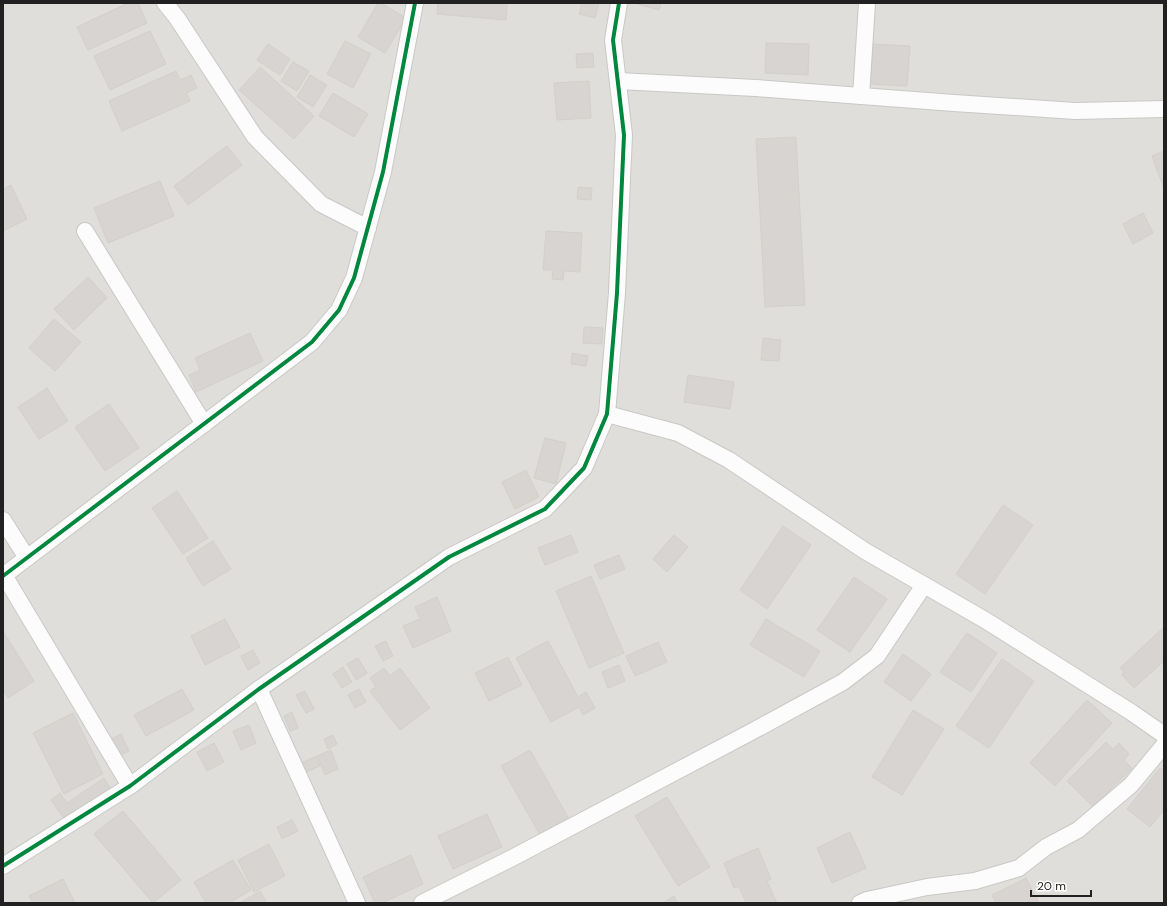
<svg xmlns="http://www.w3.org/2000/svg" width="1167" height="906" font-family="'DM Sans',sans-serif">
<style>
.residential{fill:#dfdedb}
.building{fill:#d7d4d1;stroke:#d3d0cb}
.lines{fill:none;stroke-linecap:round;stroke-linejoin:round}
.minor-casing{stroke:#c8c8c6;stroke-width:18}
.minor{stroke:#fdfcfc;stroke-width:16}
.cycleway-casing{stroke:#fff;stroke-width:6}
.cycleway{stroke:#00873e;stroke-width:4}
</style>
<rect width="100%" height="100%" fill="#f0eeea"/>
<!-- residential -->
<rect class="residential" x="3" y="3" width="1161" height="900"/>
<!-- building -->
<g class="building">
<polygon points="128,3 138,3 147,23 88,50 77,27"/>
<polygon points="378,3 381,3 406,18 385,53 358,37"/>
<polygon points="438,3 507,3 506,20 437,14"/>
<polygon points="582,3 599,3 595,18 579,14"/>
<polygon points="638,3 661,3 659,10 637,4"/>
<polygon points="150,31 166,64 110,90 94,56"/>
<polygon points="345,41 371,54 353,88 327,74"/>
<polygon points="766,43 809,44 808,75 765,73"/>
<polygon points="268,44 290,59 280,75 257,60"/>
<polygon points="873,44 910,46 907,86 870,84"/>
<polygon points="593,53 594,67 577,68 576,54"/>
<polygon points="293,62 309,71 297,91 281,81"/>
<polygon points="260,67 314,116 294,139 239,90"/>
<polygon points="176,71 180,80 191,75 197,88 186,93 190,101 122,131 109,101"/>
<polygon points="310,75 327,85 313,107 297,97"/>
<polygon points="589,81 591,118 557,120 554,83"/>
<polygon points="333,93 368,114 354,137 319,116"/>
<polygon points="796,137 805,305 765,307 756,139"/>
<polygon points="227,146 242,165 188,205 174,186"/>
<polygon points="1164,151 1164,189 1152,156"/>
<polygon points="160,181 174,216 108,243 94,208"/>
<polygon points="11,185 27,219 3,231 3,189"/>
<polygon points="578,187 592,188 591,200 577,199"/>
<polygon points="1143,213 1153,233 1133,244 1123,224"/>
<polygon points="546,231 582,233 580,272 564,271 563,280 552,279 553,270 543,270"/>
<polygon points="88,277 107,298 74,330 54,309"/>
<polygon points="54,319 81,342 55,371 29,348"/>
<polygon points="584,327 603,328 602,344 583,343"/>
<polygon points="250,333 263,361 196,392 189,375 200,370 195,358"/>
<polygon points="763,338 781,340 779,361 761,360"/>
<polygon points="572,353 588,356 586,366 571,364"/>
<polygon points="688,375 734,382 730,409 684,402"/>
<polygon points="47,388 68,421 39,439 18,407"/>
<polygon points="109,404 139,448 105,471 75,427"/>
<polygon points="545,438 566,443 556,484 534,478"/>
<polygon points="526,470 539,497 515,509 502,482"/>
<polygon points="177,491 208,538 183,554 152,508"/>
<polygon points="1003,505 1033,525 985,594 956,574"/>
<polygon points="783,526 811,545 767,609 740,590"/>
<polygon points="571,535 578,552 545,565 538,548"/>
<polygon points="674,535 688,547 667,572 653,559"/>
<polygon points="213,541 231,569 203,586 186,558"/>
<polygon points="619,555 625,569 600,579 594,565"/>
<polygon points="591,576 624,653 589,668 556,591"/>
<polygon points="854,577 887,599 850,652 817,630"/>
<polygon points="437,597 451,631 413,648 403,626 420,619 415,607"/>
<polygon points="225,619 240,647 205,665 191,636"/>
<polygon points="766,619 820,651 804,677 750,645"/>
<polygon points="1164,627 1164,661 1134,688 1122,675 1124,672 1120,668"/>
<polygon points="3,631 34,681 8,698 3,690"/>
<polygon points="967,633 997,653 971,692 940,672"/>
<polygon points="386,641 393,656 383,661 375,646"/>
<polygon points="548,641 578,697 586,692 595,708 583,715 579,707 551,722 516,658"/>
<polygon points="658,642 667,662 635,676 626,656"/>
<polygon points="253,650 260,663 248,670 241,656"/>
<polygon points="903,654 931,674 911,701 884,682"/>
<polygon points="508,657 522,685 489,701 475,673"/>
<polygon points="358,658 367,673 356,680 347,664"/>
<polygon points="1002,659 1034,681 989,748 956,726"/>
<polygon points="619,665 625,681 608,688 602,672"/>
<polygon points="343,667 352,682 342,688 333,674"/>
<polygon points="384,668 390,676 400,668 430,708 400,730 370,691 376,687 370,678"/>
<polygon points="182,689 194,710 146,736 134,715"/>
<polygon points="359,689 366,702 355,708 348,695"/>
<polygon points="305,691 314,709 306,713 296,695"/>
<polygon points="1087,700 1112,723 1055,786 1030,763"/>
<polygon points="913,710 944,729 902,795 872,777"/>
<polygon points="292,712 298,728 290,731 284,716"/>
<polygon points="73,713 103,774 64,794 33,733"/>
<polygon points="249,725 256,743 241,750 233,731"/>
<polygon points="121,734 129,751 115,757 108,741"/>
<polygon points="333,735 337,744 328,749 324,739"/>
<polygon points="1106,742 1113,749 1119,743 1129,754 1124,760 1132,768 1093,807 1067,781"/>
<polygon points="214,743 224,762 207,771 197,752"/>
<polygon points="331,750 338,769 325,775 317,756"/>
<polygon points="530,750 569,819 540,835 501,766"/>
<polygon points="316,756 320,766 306,772 302,763"/>
<polygon points="1160,768 1164,771 1164,810 1150,827 1127,809"/>
<polygon points="104,778 111,789 65,820 51,800 60,793 67,803"/>
<polygon points="667,797 710,867 678,886 635,816"/>
<polygon points="123,811 181,880 153,903 94,834"/>
<polygon points="487,814 502,847 453,869 438,836"/>
<polygon points="292,820 298,831 282,839 277,827"/>
<polygon points="850,832 866,868 832,883 817,848"/>
<polygon points="269,844 285,876 254,892 238,860"/>
<polygon points="758,848 771,879 767,881 777,903 746,903 739,886 734,888 724,863"/>
<polygon points="411,855 423,884 382,903 375,903 363,877"/>
<polygon points="233,860 251,890 229,903 206,903 194,882"/>
<polygon points="1026,878 1039,903 996,903 992,895"/>
<polygon points="63,879 75,903 33,903 29,896"/>
<polygon points="260,891 267,903 240,903"/>
<polygon points="674,896 678,903 663,903"/>
</g>
<g class="lines">
<!-- minor casing -->
<g class="minor-casing">
<g id="minor">
<polyline points="165,3 177,18 255,137 321,204 368,228"/>
<polyline points="618,81 756,88 954,103 1075,111 1164,109"/>
<polyline points="861,96 867,3"/>
<polyline points="85,231 204,424"/>
<polyline points="607,414 678,433 729,460 865,551 985,620 1131,712 1164,735"/>
<polyline points="3,520 27,558"/>
<polyline points="4,575 130,786"/>
<polyline points="3,576 312,342 339,310 354,278 383,172 415,3"/>
<polyline points="259,689 357,903"/>
<polyline points="3,866 130,786 259,689 449,557 545,509 584,468 607,414 617,293 624,135 613,40 619,3"/>
<polyline points="422,903 512,858 751,732 843,682 877,656 924,585"/>
<polyline points="860,903 867,900 927,887 975,881 1019,868 1046,847 1078,830 1131,785 1164,745"/>
</g>
</g>
<!-- minor -->
<use href="#minor" class="minor"/>
<!-- cycleway casing -->
<g class="cycleway-casing">
<g id="cycleway">
<polyline points="3,576 312,342 339,310 354,278 383,172 415,3"/>
<polyline points="3,866 130,786 259,689 449,557 545,509 584,468 607,414 617,293 624,135 613,40 619,3"/>
</g>
</g>
<!-- cycleway -->
<use href="#cycleway" class="cycleway"/>
</g>
<!-- border -->
<rect width="1167" height="906" fill="none" stroke="#212121" stroke-width="8"/>
<!-- scale -->
<path d="M1031 890v6h60v-6" fill="none" stroke="#212121" stroke-width="2"/>
<text x="1037" y="890" font-size="12" fill="#212121" stroke="#ffffff" stroke-width="3" paint-order="stroke">20 m</text>
</svg>
